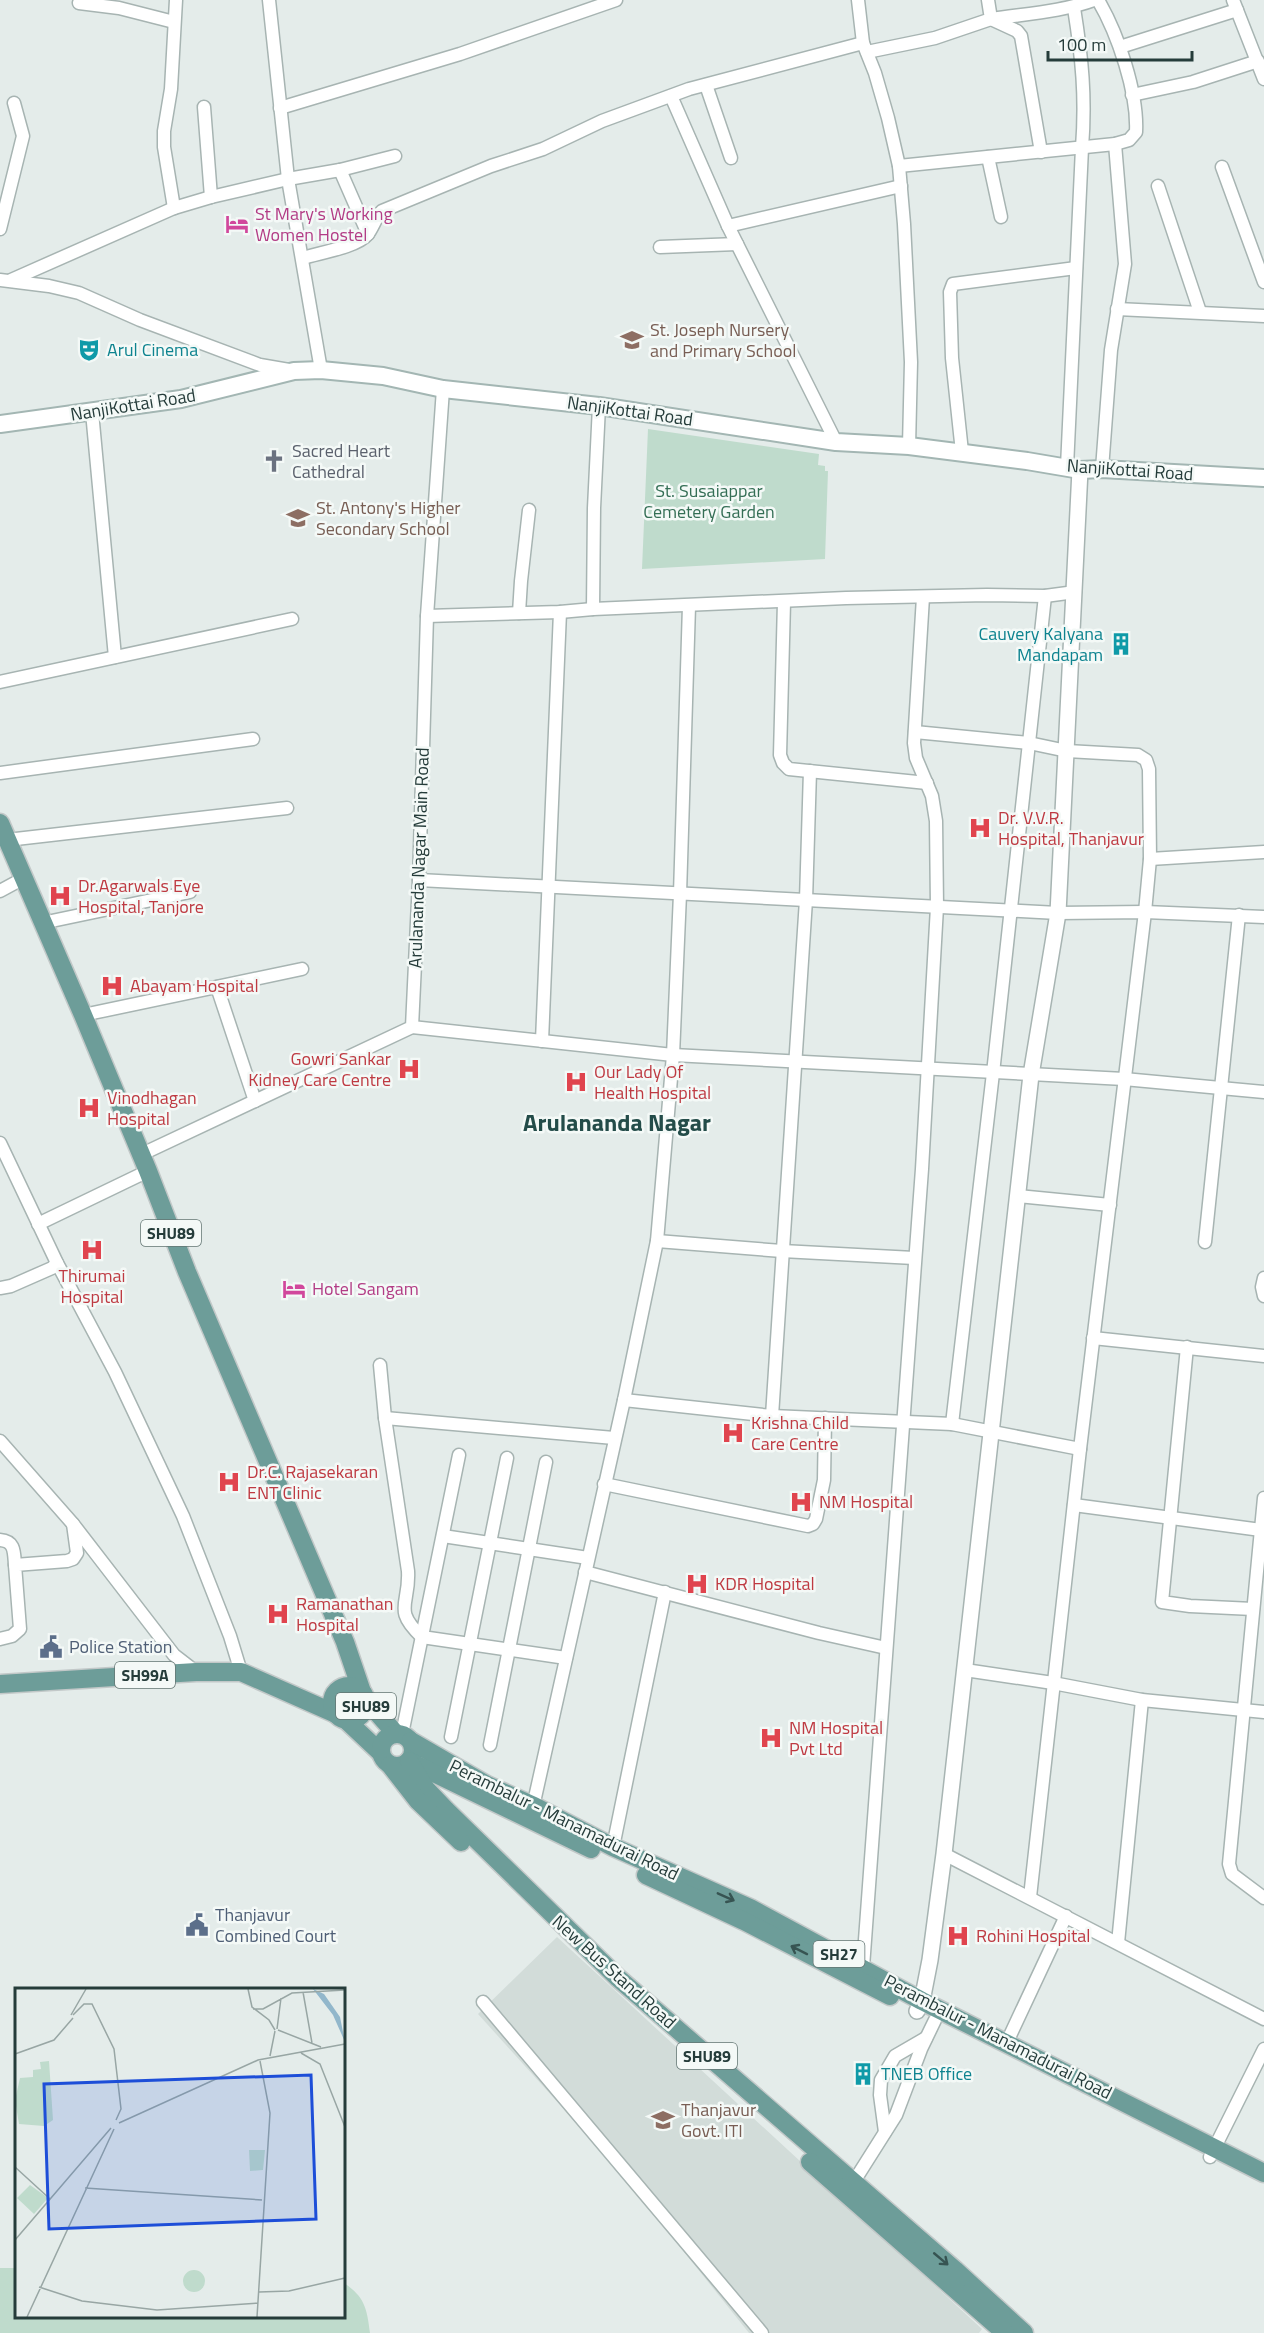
<svg xmlns="http://www.w3.org/2000/svg" width="1264" height="2333" font-family="'Titillium Web',sans-serif">
<style>
.built{fill:#d2dcd9}
.green{fill:#bfdbcc}
.lines{fill:none;stroke-linecap:round;stroke-linejoin:round}
.minor-casing{stroke:#a7b4b2;stroke-width:15}
.tertiary-casing{stroke:#a7b4b2;stroke-width:18}
.secondary-casing{stroke:#a3b6b3;stroke-width:20}
.primary-casing{stroke:#c2c8c8;stroke-width:21}
.minor{stroke:#fff;stroke-width:12}
.tertiary{stroke:#fff;stroke-width:15}
.secondary{stroke:#fff;stroke-width:16}
.primary{stroke:#6d9d99;stroke-width:18}
.oneway{stroke:#375452}
.labels{text-anchor:middle;stroke-width:5;stroke-linejoin:round;paint-order:stroke}
.shield{fill:#f4f9f7;stroke:#637573;stroke-width:1.5}
.shield-label{font-size:16px;font-weight:bold;fill:#253c3a}
.hotel-label{font-size:18px;fill:#b23c85;stroke:#f4f9f7;text-anchor:start}
.education-label{font-size:18px;fill:#785e54;stroke:#f4f9f7;text-anchor:start}
.culture-label{font-size:18px;fill:#0d838f;stroke:#f4f9f7;text-anchor:start}
.street-label{font-size:18px;fill:#253c3a;stroke:#f4f9f7}
.worship-label{font-size:18px;fill:#5b616d;stroke:#f4f9f7;text-anchor:start}
.park-label{font-size:18px;fill:#346e55;stroke:#f4f9f7}
.health-label{font-size:18px;fill:#be3a42;stroke:#f4f9f7;text-anchor:start}
.service-label{font-size:18px;fill:#4e5e75;stroke:#f4f9f7;text-anchor:start}
.district-label{font-size:24px;font-weight:bold;fill:#234c49;stroke:#f4f9f7}
.inset-road{fill:none;stroke:#98a6a4;stroke-width:1.5}
.view{fill:#1d4ed8;fill-opacity:0.15;stroke:#1d4ed8;stroke-width:3}
.inset-edge{fill:none;stroke:#253c3a;stroke-width:3}
</style>
<rect width="100%" height="100%" fill="#e4ecea"/>
<!-- built -->
<polygon class="built" points="557,1937 982,2329 979,2333 749,2333 616,2167 478,2014"/>
<!-- green -->
<g class="green">
<polygon points="648,429 819,454 818,465 825,466 825,471 828,471 825,559 642,569"/>
<path d="M0,2268H16V2316H344V2283C365,2297 367,2309 370,2333H0Z"/>
</g>
<g class="lines">
<!-- minor casing -->
<g class="minor-casing">
<g id="minor">
<polyline points="269,0 288,179 321,370"/>
<polyline points="858,0 863,43 875,73 888,118 899,166 904,224 911,362 909,446"/>
<polyline points="1233,0 1264,79"/>
<polyline points="79,3 119,8 174,22"/>
<polyline points="991,19 1017,31 1021,36 1041,152"/>
<path d="M992,19C1024,14 1065,11 1094,0"/>
<polyline points="1120,47 1237,10"/>
<polyline points="867,52 935,38 991,19 988,0"/>
<polyline points="706,85 731,158"/>
<polyline points="1132,95 1193,82 1258,61"/>
<polyline points="671,96 728,226 836,442"/>
<polyline points="204,107 211,197"/>
<polyline points="280,108 460,54 616,0"/>
<polyline points="988,157 1001,217"/>
<path d="M899,166L1115,144L1129,140L1136,132C1138,93 1118,34 1098,0"/>
<polyline points="1222,167 1264,282"/>
<polyline points="340,170 368,234"/>
<polyline points="1158,186 1200,312"/>
<polyline points="174,208 164,147 164,131 171,89 176,0"/>
<polyline points="728,226 901,186"/>
<polyline points="0,229 23,136 14,103"/>
<polyline points="660,247 737,244"/>
<path d="M303,258C318,253 357,247 367,235C373,228 375,218 382,211L491,166L543,149L602,121L689,89L863,43"/>
<polyline points="0,280 49,286 79,293 140,320 260,365 289,370"/>
<polyline points="11,280 174,208 211,197 288,179 340,170 395,156"/>
<polyline points="1117,309 1264,316"/>
<polyline points="92,412 115,657"/>
<polyline points="962,452 952,358 950,292 953,284 1076,268"/>
<path d="M1067,467L1082,148C1086,97 1082,58 1074,8"/>
<polyline points="1102,469 1111,350 1125,264 1115,144"/>
<polyline points="784,602 780,755 783,763 789,769 927,783"/>
<polyline points="593,609 594,508 599,406"/>
<polyline points="519,613 521,581 529,510"/>
<polyline points="427,616 560,612 593,609 846,598 987,595 1045,596 1075,592"/>
<polyline points="0,682 292,619"/>
<polyline points="915,732 1029,743 1067,751 1138,755 1146,760 1149,769 1150,859 1145,912 1080,1449 1030,1897"/>
<polyline points="0,773 253,739"/>
<polyline points="7,840 287,808"/>
<polyline points="1150,859 1264,852"/>
<polyline points="419,880 1058,913 1145,912 1264,917"/>
<polyline points="0,891 24,878"/>
<polyline points="42,923 190,892"/>
<polyline points="217,987 255,1101"/>
<polyline points="83,1015 302,969"/>
<polyline points="412,1027 673,1055 1124,1079 1264,1092"/>
<polyline points="542,1041 560,612"/>
<polyline points="0,1143 57,1263 115,1372 183,1516 230,1636 241,1672"/>
<polyline points="140,1155 412,1027 419,880 427,616 443,389"/>
<polyline points="1018,1196 1110,1205"/>
<polyline points="38,1224 148,1171"/>
<polyline points="657,1241 782,1251 914,1258"/>
<polyline points="1205,1242 1239,915"/>
<polyline points="1264,1278 1262,1287 1264,1296"/>
<polyline points="0,1288 11,1286 52,1268 57,1263"/>
<polyline points="1093,1338 1264,1356"/>
<polyline points="1187,1347 1162,1602 1190,1606 1253,1609"/>
<path d="M380,1365L385,1418L408,1571C410,1605 392,1609 422,1637L566,1658"/>
<polyline points="624,1400 772,1416 952,1424 1080,1449"/>
<polyline points="772,1416 806,900 810,771"/>
<polyline points="385,1418 614,1438"/>
<polyline points="952,1424 993,1073 1045,596"/>
<polyline points="0,1441 73,1524 174,1655 196,1672"/>
<polyline points="604,1484 808,1526 813,1524 816,1519 824,1480 825,1418"/>
<polyline points="1264,1498 1229,1864 1232,1874 1264,1898"/>
<polyline points="1074,1505 1261,1530"/>
<polyline points="443,1536 588,1558"/>
<path d="M0,1540C15,1541 14,1552 15,1565"/>
<polyline points="585,1572 819,1633 886,1648"/>
<polyline points="0,1639 12,1636 20,1629 15,1565 67,1561 73,1559 77,1553 73,1524"/>
<polyline points="965,1670 1053,1683 1142,1700 1264,1712"/>
<polyline points="402,1734 459,1455"/>
<polyline points="451,1737 507,1458"/>
<polyline points="490,1745 546,1462"/>
<polyline points="532,1811 624,1400 657,1241 673,1055 680,894 689,606"/>
<polyline points="613,1847 665,1592"/>
<polyline points="944,1854 1264,2019"/>
<polyline points="1118,1943 1142,1700"/>
<polyline points="863,1967 922,1169 937,907 936,821 932,796 916,758 914,743 923,597"/>
<polyline points="483,2002 762,2333"/>
<polyline points="1007,2042 1066,1916"/>
<polyline points="885,2132 880,2095 881,2080 895,2056 926,2038"/>
<polyline points="1210,2157 1264,2049"/>
<polyline points="853,2183 896,2115 921,2049 935,2020"/>
</g>
</g>
<!-- tertiary casing -->
<g class="tertiary-casing">
<polyline id="tertiary" points="917,2011 922,2001 930,1960 944,1854 1031,1075 1058,913 1080,470"/>
</g>
<!-- secondary casing -->
<g class="secondary-casing">
<polyline id="secondary" points="0,424 181,399 294,371 321,370 383,376 443,389 599,406 836,442 909,446 1027,461 1080,470 1102,469 1264,478"/>
</g>
<!-- primary casing -->
<g class="primary-casing">
<g id="primary">
<polyline points="0,823 83,1015 148,1171 187,1272 345,1642 362,1692"/>
<polyline points="0,1684 196,1672 241,1672 336,1714"/>
<circle cx="349" cy="1703" r="17"/>
<polyline points="366,1700 396,1734"/>
<polyline points="346,1720 381,1753"/>
<circle cx="397" cy="1750" r="16"/>
<polyline points="411,1741 487,1785 534,1806 613,1847 750,1908 922,2001 1264,2173"/>
<polyline points="409,1761 591,1849"/>
<polyline points="409,1761 426,1789 446,1810 618,1978 955,2270 1024,2333"/>
<polyline points="390,1765 418,1801 461,1842"/>
<polyline points="646,1875 744,1921 890,1996"/>
<polyline points="810,2162 1005,2333"/>
</g>
</g>
<!-- minor -->
<use href="#minor" class="minor"/>
<!-- tertiary -->
<use href="#tertiary" class="tertiary"/>
<!-- secondary -->
<use href="#secondary" class="secondary"/>
<!-- primary -->
<use href="#primary" class="primary"/>
</g>
<!-- one-way arrows -->
<defs><path id="oneway-shaft" d="M-6 0H5M1.5-3L5.5 0L1.5 3" fill="none" stroke-width="1.6" stroke-linecap="round" stroke-linejoin="round" transform="scale(1.5)"/></defs>
<g class="oneway">
<use href="#oneway-shaft" transform="translate(726 1897) rotate(24)"/>
<use href="#oneway-shaft" transform="translate(799 1950) rotate(-153)"/>
<use href="#oneway-shaft" transform="translate(941 2259) rotate(40)"/>
</g>
<!-- icons -->
<defs>
<g id="hotel-bare" transform="scale(1.8)"><path d="M-6-4.5h1.5V1H6V5H4.5V3h-9V5H-6ZM-4 0a1.8 1.8 0 1 1 3.6 0ZM.5 0V-2.5h3Q6-2.5 6 0Z" fill="#d1479c" stroke="#f4f9f7" stroke-width="2.5" paint-order="stroke"/></g>
<g id="school-bare" transform="scale(1.8)"><path d="M0-5L7-2L0 1L-7-2ZM-4 1L0 2.5L4 1V4Q0 6-4 4Z" fill="#8d6e63" stroke="#f4f9f7" stroke-width="2.5" paint-order="stroke"/></g>
<g id="theatre-bare" transform="scale(1.8)"><path d="M-5-5.5Q0-4 5-5.5V0Q5 5 0 6Q-5 5-5 0ZM-3.3-2.5H-1v1.5H-3.3ZM1-2.5H3.3v1.5H1ZM-2.8 1Q0 5.5 2.8 1Z" fill="#0f9aa8" stroke="#f4f9f7" stroke-width="2.5" paint-order="stroke"/></g>
<g id="church-bare" transform="scale(1.8)"><path d="M-1.2-6h2.4v3.5h3.3v2.4h-3.3V6h-2.4V-.1h-3.3v-2.4h3.3Z" fill="#6b7280" stroke="#f4f9f7" stroke-width="2.5" paint-order="stroke"/></g>
<g id="building-bare" transform="scale(1.8)"><path d="M-4-6H4V6H1V3H-1V6H-4ZM-2.5-4.3h1.7v1.8h-1.7ZM.8-4.3h1.7v1.8H.8ZM-2.5-1h1.7V.8h-1.7ZM.8-1h1.7V.8H.8Z" fill="#0f9aa8" stroke="#f4f9f7" stroke-width="2.5" paint-order="stroke"/></g>
<g id="hospital-bare" transform="scale(1.8)"><path d="M-5-5h3v3.5h4V-5h3V5h-3V1.5h-4V5h-3Z" fill="#e0444e" stroke="#f4f9f7" stroke-width="2.5" paint-order="stroke"/></g>
<g id="civic-bare" transform="scale(1.8)"><path d="M-.6-6.5H3V-4.5H.6V-3L4-1V1h2V6H-6V1h2V-1L-.6-3ZM-1.2 2.5V6h2.4V2.5Z" fill="#5c6f8a" stroke="#f4f9f7" stroke-width="2.5" paint-order="stroke"/></g>
<g id="university-bare" transform="scale(1.8)"><path d="M0-5L7-2L0 1L-7-2ZM-4 1L0 2.5L4 1V4Q0 6-4 4Z" fill="#8d6e63" stroke="#f4f9f7" stroke-width="2.5" paint-order="stroke"/></g>
</defs>
<g fill-rule="evenodd">
<use href="#hotel-bare" x="237" y="224"/>
<use href="#school-bare" x="632" y="340"/>
<use href="#theatre-bare" x="89" y="350"/>
<use href="#church-bare" x="274" y="461"/>
<use href="#school-bare" x="298" y="518"/>
<use href="#building-bare" x="1121" y="644"/>
<use href="#hospital-bare" x="980" y="828"/>
<use href="#hospital-bare" x="60" y="896"/>
<use href="#hospital-bare" x="112" y="986"/>
<use href="#hospital-bare" x="409" y="1069"/>
<use href="#hospital-bare" x="576" y="1082"/>
<use href="#hospital-bare" x="89" y="1108"/>
<use href="#hospital-bare" x="92" y="1250"/>
<use href="#hotel-bare" x="294" y="1289"/>
<use href="#hospital-bare" x="733" y="1433"/>
<use href="#hospital-bare" x="229" y="1482"/>
<use href="#hospital-bare" x="801" y="1502"/>
<use href="#hospital-bare" x="697" y="1584"/>
<use href="#hospital-bare" x="278" y="1614"/>
<use href="#civic-bare" x="51" y="1647"/>
<use href="#hospital-bare" x="771" y="1738"/>
<use href="#civic-bare" x="197" y="1925"/>
<use href="#hospital-bare" x="958" y="1936"/>
<use href="#building-bare" x="863" y="2074"/>
<use href="#university-bare" x="663" y="2120"/>
</g>
<g class="labels">
<!-- shield labels -->
<g class="shield">
<rect x="141" y="1220" width="60" height="26" rx="4.5"/>
<rect x="115" y="1662" width="60" height="26" rx="4.5"/>
<rect x="336" y="1693" width="60" height="26" rx="4.5"/>
<rect x="813.5" y="1941" width="51" height="26" rx="4.5"/>
<rect x="677" y="2043" width="60" height="26" rx="4.5"/>
</g>
<g class="shield-label">
<text x="171" y="1239">SHU89</text>
<text x="145" y="1681">SH99A</text>
<text x="366" y="1712">SHU89</text>
<text x="839" y="1960">SH27</text>
<text x="707" y="2062">SHU89</text>
</g>
<!-- hotel labels -->
<g class="hotel-label">
<text x="255" y="220">St Mary's Working<tspan x="255" dy="21">Women Hostel</tspan></text>
<text x="312" y="1295">Hotel Sangam</text>
</g>
<!-- education labels -->
<g class="education-label">
<text x="650" y="336">St. Joseph Nursery<tspan x="650" dy="21">and Primary School</tspan></text>
<text x="316" y="514">St. Antony's Higher<tspan x="316" dy="21">Secondary School</tspan></text>
<text x="681" y="2116">Thanjavur<tspan x="681" dy="21">Govt. ITI</tspan></text>
</g>
<!-- culture labels -->
<g class="culture-label">
<text x="107" y="356">Arul Cinema</text>
<text x="1103" y="640" text-anchor="end">Cauvery Kalyana<tspan x="1103" dy="21">Mandapam</tspan></text>
<text x="881" y="2080">TNEB Office</text>
</g>
<!-- street labels -->
<g class="street-label">
<text transform="translate(133 405) rotate(-9)" y="6">NanjiKottai Road</text>
<text transform="translate(630 411) rotate(8)" y="6">NanjiKottai Road</text>
<text transform="translate(1130 470) rotate(4)" y="6">NanjiKottai Road</text>
<text transform="translate(419 858) rotate(-88)" y="6">Arulananda Nagar Main Road</text>
<text transform="translate(564 1820) rotate(26)" y="6">Perambalur - Manamadurai Road</text>
<text transform="translate(614 1972) rotate(42)" y="6">New Bus Stand Road</text>
<text transform="translate(998 2037) rotate(27)" y="6">Perambalur - Manamadurai Road</text>
</g>
<!-- worship labels -->
<g class="worship-label">
<text x="292" y="457">Sacred Heart<tspan x="292" dy="21">Cathedral</tspan></text>
</g>
<!-- park labels -->
<g class="park-label">
<text x="709" y="497">St. Susaiappar<tspan x="709" dy="21">Cemetery Garden</tspan></text>
</g>
<!-- health labels -->
<g class="health-label">
<text x="998" y="824">Dr. V.V.R.<tspan x="998" dy="21">Hospital, Thanjavur</tspan></text>
<text x="78" y="892">Dr.Agarwals Eye<tspan x="78" dy="21">Hospital, Tanjore</tspan></text>
<text x="130" y="992">Abayam Hospital</text>
<text x="391" y="1065" text-anchor="end">Gowri Sankar<tspan x="391" dy="21">Kidney Care Centre</tspan></text>
<text x="594" y="1078">Our Lady Of<tspan x="594" dy="21">Health Hospital</tspan></text>
<text x="107" y="1104">Vinodhagan<tspan x="107" dy="21">Hospital</tspan></text>
<text x="92" y="1282" text-anchor="middle">Thirumai<tspan x="92" dy="21">Hospital</tspan></text>
<text x="751" y="1429">Krishna Child<tspan x="751" dy="21">Care Centre</tspan></text>
<text x="247" y="1478">Dr.C. Rajasekaran<tspan x="247" dy="21">ENT Clinic</tspan></text>
<text x="819" y="1508">NM Hospital</text>
<text x="715" y="1590">KDR Hospital</text>
<text x="296" y="1610">Ramanathan<tspan x="296" dy="21">Hospital</tspan></text>
<text x="789" y="1734">NM Hospital<tspan x="789" dy="21">Pvt Ltd</tspan></text>
<text x="976" y="1942">Rohini Hospital</text>
</g>
<!-- service labels -->
<g class="service-label">
<text x="69" y="1653">Police Station</text>
<text x="215" y="1921">Thanjavur<tspan x="215" dy="21">Combined Court</tspan></text>
</g>
<!-- district labels -->
<g class="district-label">
<text x="617" y="1131">Arulananda Nagar</text>
</g>
</g>
<!-- overview -->
<g transform="translate(15 1988)">
<rect width="330" height="330" fill="#e4ecea"/>
<path d="M34,73L38,132L29,138L4,136L0,112L5,90L18,89V82L26,81L25,74ZM234,162H250L248,182L235,183ZM15,197L33,210L19,226L2,210ZM168 293a11 11 0 1 1 22 0a11 11 0 1 1-22 0Z" fill="#bfdbcc"/>
<path d="M298,1L309,6L325,29L330,54L318,27Z" fill="#92b7cb"/>
<path class="inset-road" d="M233,1L237,19L254,32L260,42M288,4L297,55M238,21H248L277,5L330,2M56,27L71,1M58,27L69,16H77L99,61L106,121L101,132M262,41L266,10M263,42L306,59M286,65L305,76L330,139M0,66L39,52L58,30M255,68L260,43M104,135L243,72L330,56M0,179L35,211M70,200L247,212M0,252L96,140M24,299L67,313L142,322L243,315M244,304L274,303L330,290M12,329L99,141M242,329L255,125L245,73"/>
<path class="view" d="M296,87L301,231L34,241L29,96Z"/>
<rect width="330" height="330" class="inset-edge"/>
</g>
<!-- scale -->
<path d="M1048 51v9h144v-9" fill="none" stroke="#253c3a" stroke-width="3"/>
<text x="1057" y="51" font-size="18" fill="#253c3a" stroke="#f4f9f7" stroke-width="4.5" paint-order="stroke">100 m</text>
</svg>
